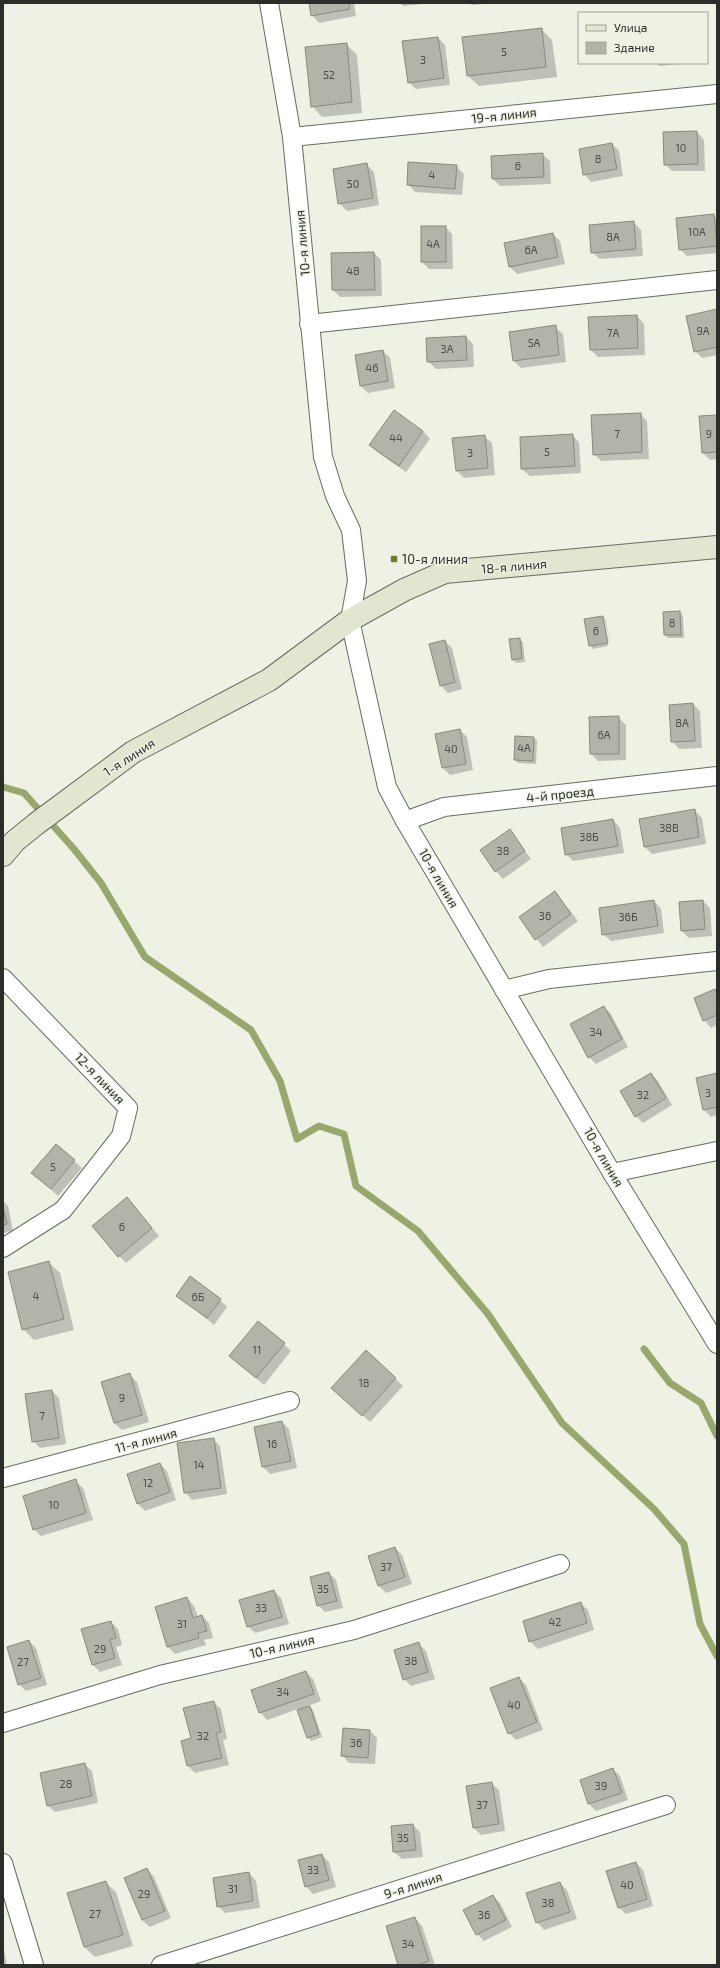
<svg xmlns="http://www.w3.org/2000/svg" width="720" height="1968" font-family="'Exo 2',sans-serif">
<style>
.shadow{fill:#0003}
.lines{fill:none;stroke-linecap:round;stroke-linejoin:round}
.stream{stroke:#98a86d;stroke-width:7}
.building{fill:#b1b5a9;stroke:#878b7f}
.street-casing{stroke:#686b60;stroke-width:20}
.secondary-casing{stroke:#686b60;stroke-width:24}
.street{stroke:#fff;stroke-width:18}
.secondary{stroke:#e1e6d0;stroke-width:22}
.poi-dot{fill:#6d7f2f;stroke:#eef2e5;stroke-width:1.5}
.labels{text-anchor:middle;stroke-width:3;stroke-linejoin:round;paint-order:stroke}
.number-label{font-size:11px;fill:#4c4f48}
.street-label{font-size:13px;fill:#2b2d28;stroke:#eef2e5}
.poi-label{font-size:13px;fill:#2b2d28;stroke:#eef2e5;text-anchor:start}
</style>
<rect width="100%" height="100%" fill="#eef2e5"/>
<!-- shadow -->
<g class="shadow">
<polygon points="310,3 354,3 356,16 319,23 312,15"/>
<polygon points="400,3 433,3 403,6"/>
<polygon points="469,3 494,3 472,5"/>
<polygon points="541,29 552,40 557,77 479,86 468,76"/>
<polygon points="438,38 445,45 450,85 416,89 409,82 404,42"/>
<polygon points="346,44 357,55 362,113 322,117 312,106"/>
<polygon points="656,63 691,63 659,66"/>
<polygon points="697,132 704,140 705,171 672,171 665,164 664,133"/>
<polygon points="612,144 619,151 623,176 591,182 584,174"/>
<polygon points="542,154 550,161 551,184 500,186 493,179 492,157"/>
<polygon points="366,164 374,172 379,205 347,211 339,203"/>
<polygon points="456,166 464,174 462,195 415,192 408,184"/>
<polygon points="713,215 717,219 717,253 687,256 680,249"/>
<polygon points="633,222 641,230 643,256 600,259 592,252"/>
<polygon points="445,227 452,234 453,269 429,269 422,262"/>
<polygon points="553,234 560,241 565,264 517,274 510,267"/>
<polygon points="374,253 381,260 382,296 340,297 333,290 332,254"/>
<polygon points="717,310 717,355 702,358 695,351"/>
<polygon points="637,316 644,324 645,355 598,357 591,350"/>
<polygon points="555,327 563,334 566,362 521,368 514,361"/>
<polygon points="466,337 473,344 474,367 436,369 428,361"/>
<polygon points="383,351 390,358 395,388 368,393 361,386"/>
<polygon points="640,414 647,421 649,459 601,461 594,454"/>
<polygon points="717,416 717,459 710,460 703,453"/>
<polygon points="423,431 430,439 406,472 377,452 370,445"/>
<polygon points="572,435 579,442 581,473 530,476 522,469"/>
<polygon points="484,436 492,443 495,475 464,478 457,471 453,439"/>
<polygon points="680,612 683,616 684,638 668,638 665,635"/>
<polygon points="603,617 606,621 611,646 605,620 603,620 608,646 593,649 590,645"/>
<polygon points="519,639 523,642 525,662 516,663 513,659"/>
<polygon points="445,641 452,648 462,689 448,693 441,686"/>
<polygon points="693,704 700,711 702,748 679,749 672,741"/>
<polygon points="618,717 626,725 626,760 598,761 591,754"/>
<polygon points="460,730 467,737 473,770 450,775 443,768"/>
<polygon points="534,738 537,741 536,764 518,763 515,759"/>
<polygon points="694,810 702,818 706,844 652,854 645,847"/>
<polygon points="613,820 620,828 624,853 573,861 566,854"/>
<polygon points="510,830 531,859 503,879 496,871"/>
<polygon points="555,892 578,921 543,947 520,918"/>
<polygon points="654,901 661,909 664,933 611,941 603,934"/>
<polygon points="703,901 710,908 712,936 689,938 682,931"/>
<polygon points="715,990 717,993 717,1025 711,1028 704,1020"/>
<polygon points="604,1007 611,1014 628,1047 596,1064 589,1057"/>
<polygon points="651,1074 658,1081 672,1105 643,1123 636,1116"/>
<polygon points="717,1074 717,1115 711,1117 704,1110"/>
<polygon points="56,1145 82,1168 58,1196 33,1173"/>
<polygon points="3,1201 8,1206 13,1231 3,1233"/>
<polygon points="134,1206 159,1236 126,1263 119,1256"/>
<polygon points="49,1263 60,1273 74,1330 34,1340 23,1329"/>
<polygon points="177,1295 220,1300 227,1307 214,1325"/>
<polygon points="284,1344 291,1351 264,1385 230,1356"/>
<polygon points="366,1351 403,1386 370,1422 340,1395"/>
<polygon points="129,1374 137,1382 149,1422 122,1430 114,1423"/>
<polygon points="52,1391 59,1398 66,1444 40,1448 33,1441"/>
<polygon points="282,1422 289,1429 297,1468 270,1474 263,1467"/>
<polygon points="213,1439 220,1446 227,1494 192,1500 185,1492"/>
<polygon points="160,1464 167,1471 176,1500 145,1511 138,1504"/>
<polygon points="75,1481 83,1488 93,1520 41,1536 34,1529"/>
<polygon points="395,1548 402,1555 412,1584 386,1593 379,1586 369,1557"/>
<polygon points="329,1573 336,1580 343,1608 325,1612 318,1605"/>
<polygon points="274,1591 281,1598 289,1624 255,1633 248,1626"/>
<polygon points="187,1598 194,1606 198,1617 202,1616 209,1623 213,1638 204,1640 206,1645 175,1654 168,1647 156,1607"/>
<polygon points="580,1603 588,1610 594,1630 538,1649 530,1641"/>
<polygon points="111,1622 118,1629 122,1645 116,1647 122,1665 100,1672 93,1665"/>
<polygon points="29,1641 36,1648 47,1685 26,1691 19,1684"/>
<polygon points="418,1644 426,1651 435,1679 411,1686 404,1679"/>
<polygon points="306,1672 313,1679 321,1701 308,1706 313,1710 322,1737 311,1741 308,1737 298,1709 267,1720 260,1712"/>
<polygon points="519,1678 526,1685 543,1730 516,1740 509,1733"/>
<polygon points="213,1702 221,1709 227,1739 223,1740 229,1765 195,1773 188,1766 192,1739"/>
<polygon points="344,1729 370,1731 377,1738 375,1764 349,1763 342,1755"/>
<polygon points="84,1764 92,1771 98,1803 55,1812 47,1805"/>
<polygon points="613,1769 620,1776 628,1800 596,1811 589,1804"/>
<polygon points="491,1783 499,1790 505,1831 481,1835 474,1828"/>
<polygon points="413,1825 420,1832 423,1857 402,1859 394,1852"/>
<polygon points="322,1855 329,1862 336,1887 313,1894 306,1886"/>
<polygon points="636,1863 643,1870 653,1906 626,1914 618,1907"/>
<polygon points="147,1869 154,1877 171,1918 150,1927 142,1920 125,1879"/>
<polygon points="249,1873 256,1881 260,1908 225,1913 218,1906"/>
<polygon points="105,1882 116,1892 133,1946 95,1957 84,1947"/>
<polygon points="560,1883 567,1890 577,1919 544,1930 537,1922"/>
<polygon points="493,1896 500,1903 512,1927 484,1941 477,1934"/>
<polygon points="415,1918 422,1926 435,1965 399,1965"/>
<polygon points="3,1944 7,1965 3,1965"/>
</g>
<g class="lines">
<!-- stream -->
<g class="stream">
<polyline points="3,787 24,793 74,849 101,883 145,957 251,1030 280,1081 297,1139 319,1126 344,1134 356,1186 418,1231 488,1314 562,1423 654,1509 684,1544 700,1624 717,1656"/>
<polyline points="644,1349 670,1383 701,1403 717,1436"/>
</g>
</g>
<!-- building -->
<g class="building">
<polygon points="309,3 349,3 350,9 311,16"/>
<polygon points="542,28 546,67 467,76 462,37"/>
<polygon points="438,37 444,78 408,83 402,41"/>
<polygon points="347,43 352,102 311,107 305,47"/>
<polygon points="697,131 698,164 664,165 663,132"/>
<polygon points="612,143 617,169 583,175 579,149"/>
<polygon points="543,153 544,177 492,179 491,156"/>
<polygon points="408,162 457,165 455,189 407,185"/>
<polygon points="367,163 373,198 338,204 333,169"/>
<polygon points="714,214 717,246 679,250 676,218"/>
<polygon points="634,221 636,249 591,253 589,225"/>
<rect x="421" y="226" width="25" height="36"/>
<polygon points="553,233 558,257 509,267 504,243"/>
<polygon points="374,252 375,290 332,290 331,253"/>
<polygon points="717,309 717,347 694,352 686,316"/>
<polygon points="637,315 638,348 590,350 588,317"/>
<polygon points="556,325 559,355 513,361 509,332"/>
<polygon points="466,336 467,360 427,362 426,338"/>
<polygon points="383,350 388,381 360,386 355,355"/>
<polygon points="394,410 423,431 399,466 369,445"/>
<polygon points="641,413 642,452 593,455 591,415"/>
<polygon points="717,415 717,452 702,453 699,416"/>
<polygon points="573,434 575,466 521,469 520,437"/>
<polygon points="485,435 488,468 456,471 452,438"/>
<polygon points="680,611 681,635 664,635 663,612"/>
<polygon points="603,616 608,643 589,646 584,619"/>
<polygon points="520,638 522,658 512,660 509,639"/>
<polygon points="445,640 455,682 440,686 429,644"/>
<polygon points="693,703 695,741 671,742 669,705"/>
<polygon points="619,716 619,754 590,754 589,717"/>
<polygon points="460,729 466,764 442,768 435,734"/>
<polygon points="515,736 534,737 533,761 514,760"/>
<polygon points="695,809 699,837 644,847 639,819"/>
<polygon points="613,819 618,846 565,855 561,828"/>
<polygon points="510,829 525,851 495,872 480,850"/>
<polygon points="555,891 571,914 535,940 519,917"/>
<polygon points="654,900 658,926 602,935 599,908"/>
<polygon points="703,900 705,929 681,931 679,902"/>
<polygon points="715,989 717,995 717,1015 703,1021 694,998"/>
<polygon points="604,1006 622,1039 588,1058 570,1024"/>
<polygon points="651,1073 666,1098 635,1117 620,1091"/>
<polygon points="717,1073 717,1107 703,1110 696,1078"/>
<polygon points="56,1144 75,1160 51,1189 31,1173"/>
<polygon points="127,1197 152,1228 118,1257 92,1226"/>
<polygon points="3,1207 7,1224 3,1225"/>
<polygon points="49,1261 64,1319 22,1330 8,1272"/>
<polygon points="190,1276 221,1299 207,1318 176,1296"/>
<polygon points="258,1321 285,1343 256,1378 229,1356"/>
<polygon points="366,1350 396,1378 362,1416 331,1388"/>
<polygon points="130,1373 142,1415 114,1423 101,1382"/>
<polygon points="52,1390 59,1438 32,1442 25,1394"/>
<polygon points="282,1421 291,1461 262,1467 254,1427"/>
<polygon points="214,1438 221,1488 184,1493 177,1443"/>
<polygon points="160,1463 170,1492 137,1504 127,1474"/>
<polygon points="76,1479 86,1513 33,1530 23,1496"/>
<polygon points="395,1547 405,1577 378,1586 368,1556"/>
<polygon points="329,1572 337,1601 317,1606 310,1577"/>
<polygon points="274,1590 282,1617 247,1627 239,1600"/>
<polygon points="187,1597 193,1618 202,1615 207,1631 198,1633 199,1638 167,1647 155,1607"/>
<polygon points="581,1602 587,1623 529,1642 523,1621"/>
<polygon points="111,1621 116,1638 110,1640 115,1658 92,1665 81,1629"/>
<polygon points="29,1640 41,1678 18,1685 7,1647"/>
<polygon points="419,1642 428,1672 403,1680 394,1650"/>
<polygon points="306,1671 314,1694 259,1713 251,1690"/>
<polygon points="519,1677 537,1722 508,1734 490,1688"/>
<polygon points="214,1701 221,1732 216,1733 222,1758 187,1766 181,1741 191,1738 183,1708"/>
<polygon points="310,1706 319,1734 307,1738 297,1710"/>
<polygon points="343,1728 370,1730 368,1758 341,1756"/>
<polygon points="85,1763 92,1796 47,1806 40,1773"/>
<polygon points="613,1768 622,1793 588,1804 580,1780"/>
<polygon points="492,1782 499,1824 473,1828 466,1786"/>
<polygon points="413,1824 416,1850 393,1852 391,1826"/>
<polygon points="322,1854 329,1880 305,1887 298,1860"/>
<polygon points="636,1862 647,1899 618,1908 606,1871"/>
<polygon points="147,1868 165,1911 142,1920 124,1878"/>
<polygon points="249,1872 253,1901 217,1907 213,1878"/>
<polygon points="106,1881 123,1935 84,1947 67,1893"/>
<polygon points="560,1882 570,1912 536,1923 526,1893"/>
<polygon points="493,1895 506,1920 476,1935 463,1910"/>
<polygon points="415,1917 429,1961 417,1965 398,1965 386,1926"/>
</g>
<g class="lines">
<!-- street casing -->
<g class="street-casing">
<g id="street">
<polyline points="269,3 292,137 323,457 335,496 351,530 357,581 350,620 387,787 405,821 612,1173 717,1344"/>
<polyline points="292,137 717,94"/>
<polyline points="309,324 717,280"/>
<polyline points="405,821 444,807 717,776"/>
<polyline points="3,978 128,1108 121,1136 63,1210 3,1248"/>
<polyline points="504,990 549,979 717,961"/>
<polyline points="612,1173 717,1151"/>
<polyline points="3,1478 290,1401"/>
<polyline points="3,1723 160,1675 354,1630 560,1564"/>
<polyline points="3,1863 34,1965"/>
<polyline points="161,1965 666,1805"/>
</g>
</g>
<!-- secondary casing -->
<g class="secondary-casing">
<polyline id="secondary" points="3,855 15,841 36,824 133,752 269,680 350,620 404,590 445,572 717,547"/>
</g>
<!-- street -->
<use href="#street" class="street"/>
<!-- secondary -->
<use href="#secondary" class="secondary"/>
</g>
<!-- markers -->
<rect class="poi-dot" x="390" y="555" width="8" height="8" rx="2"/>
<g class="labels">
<!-- number labels -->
<g class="number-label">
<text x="504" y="56">5</text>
<text x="423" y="64">3</text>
<text x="329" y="79">52</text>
<text x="681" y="152">10</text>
<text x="598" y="163">8</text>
<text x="518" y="170">6</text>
<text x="432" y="179">4</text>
<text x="353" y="188">50</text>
<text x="697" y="236">10А</text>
<text x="613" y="241">8А</text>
<text x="433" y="248">4А</text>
<text x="531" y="254">6А</text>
<text x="353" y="275">48</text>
<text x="703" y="335">9А</text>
<text x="613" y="337">7А</text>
<text x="534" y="347">5А</text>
<text x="447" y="353">3А</text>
<text x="372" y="372">46</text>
<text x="617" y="438">7</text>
<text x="709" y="438">9</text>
<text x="396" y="442">44</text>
<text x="547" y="456">5</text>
<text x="470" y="457">3</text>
<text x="672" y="627">8</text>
<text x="596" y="635">6</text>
<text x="682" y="727">8А</text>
<text x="604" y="739">6А</text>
<text x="524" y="752">4А</text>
<text x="451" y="753">40</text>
<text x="669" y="832">38В</text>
<text x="589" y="841">38Б</text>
<text x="503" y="855">38</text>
<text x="545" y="920">36</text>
<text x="628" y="921">36Б</text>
<text x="596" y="1036">34</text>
<text x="708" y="1097">3</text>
<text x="643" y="1099">32</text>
<text x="53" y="1171">5</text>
<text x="122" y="1231">6</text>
<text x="36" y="1300">4</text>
<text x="198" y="1301">6Б</text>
<text x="257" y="1354">11</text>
<text x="364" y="1387">18</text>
<text x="122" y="1402">9</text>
<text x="42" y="1420">7</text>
<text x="272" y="1448">16</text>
<text x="199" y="1469">14</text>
<text x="148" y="1487">12</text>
<text x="54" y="1509">10</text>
<text x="386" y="1571">37</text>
<text x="323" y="1593">35</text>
<text x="261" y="1612">33</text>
<text x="555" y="1626">42</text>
<text x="182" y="1628">31</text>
<text x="100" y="1653">29</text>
<text x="411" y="1665">38</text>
<text x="23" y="1666">27</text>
<text x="283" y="1696">34</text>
<text x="514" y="1709">40</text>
<text x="203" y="1740">32</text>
<text x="356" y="1747">36</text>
<text x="66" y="1788">28</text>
<text x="601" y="1790">39</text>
<text x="482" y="1809">37</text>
<text x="403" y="1842">35</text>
<text x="313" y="1874">33</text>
<text x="627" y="1889">40</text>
<text x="233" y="1893">31</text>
<text x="144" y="1898">29</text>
<text x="548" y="1907">38</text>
<text x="95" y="1918">27</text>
<text x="484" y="1919">36</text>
<text x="408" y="1948">34</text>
</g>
<!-- street labels -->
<g class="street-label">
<text transform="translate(504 115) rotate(-6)" y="5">19-я линия</text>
<text transform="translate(302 243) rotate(-95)" y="5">10-я линия</text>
<text transform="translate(514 566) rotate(-5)" y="5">18-я линия</text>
<text transform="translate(129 757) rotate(-33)" y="5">1-я линия</text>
<text transform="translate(560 794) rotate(-6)" y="5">4-й проезд</text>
<text transform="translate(439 878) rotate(60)" y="5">10-я линия</text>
<text transform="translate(100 1078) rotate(46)" y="5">12-я линия</text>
<text transform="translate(604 1157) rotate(60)" y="5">10-я линия</text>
<text transform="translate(146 1440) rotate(-15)" y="5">11-я линия</text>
<text transform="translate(282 1646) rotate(-13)" y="5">10-я линия</text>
<text transform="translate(413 1885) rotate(-18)" y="5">9-я линия</text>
</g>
<!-- poi labels -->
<g class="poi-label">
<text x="402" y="564">10-я линия</text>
</g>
</g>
<!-- border -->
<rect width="720" height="1968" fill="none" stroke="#2b2d28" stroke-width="8"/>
<!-- legend -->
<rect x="578" y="12" width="130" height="52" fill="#eef2e5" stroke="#a0a399"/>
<rect x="586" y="25" width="20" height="6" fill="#e1e6d0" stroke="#a0a399"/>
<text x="614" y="32" font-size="12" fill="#2b2d28">Улица</text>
<rect x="586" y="42" width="20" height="12" fill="#b1b5a9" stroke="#a0a399"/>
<text x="614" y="52" font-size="12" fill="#2b2d28">Здание</text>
</svg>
